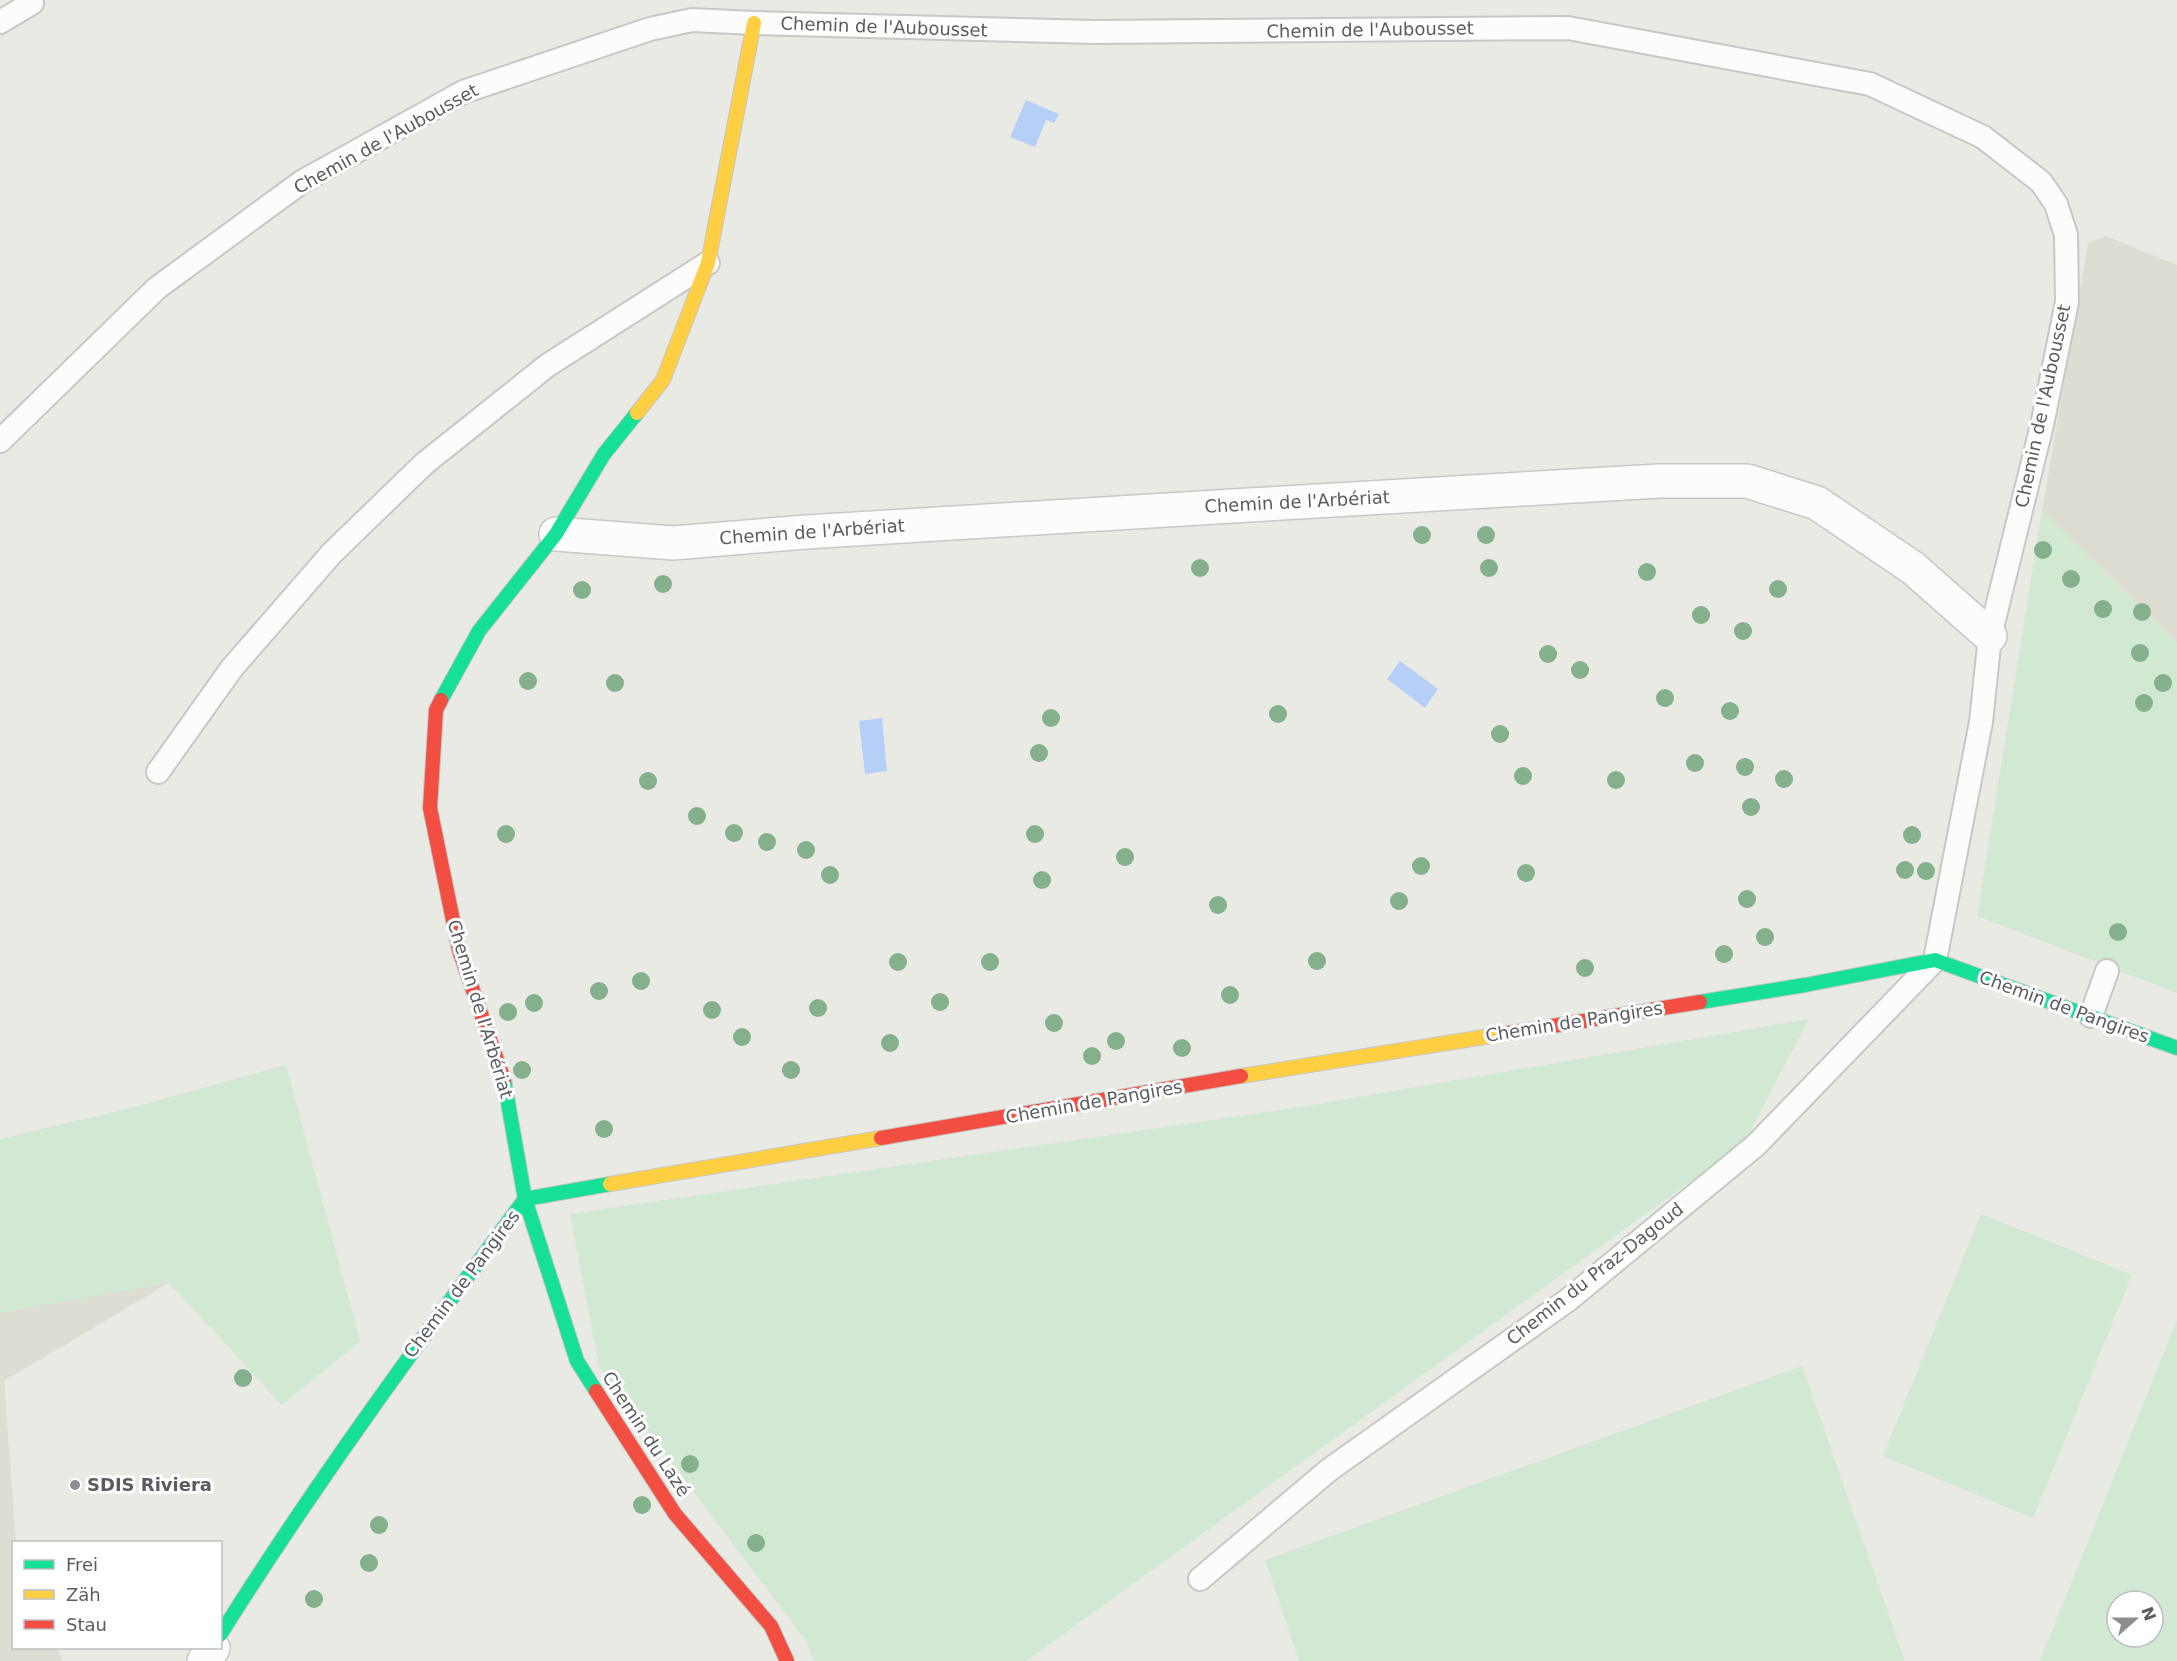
<svg xmlns="http://www.w3.org/2000/svg" width="2177" height="1661" font-family="'DejaVu Sans',sans-serif">
<style>
.education{fill:#deddd3}
.green{fill:#d1e8d2;fill-rule:evenodd}
.water{fill:#b6cff7}
.lines{fill:none;stroke-linecap:round;stroke-linejoin:round}
.lane-casing{stroke:#c7c8c6;stroke-width:26}
.street-casing{stroke:#c7c8c6;stroke-width:36}
.fast-casing{stroke:#c5c6c5;stroke-width:16}
.slow-casing{stroke:#c5c6c5;stroke-width:16}
.jam-casing{stroke:#c5c6c5;stroke-width:16}
.lane{stroke:#fcfcfb;stroke-width:22}
.street{stroke:#fcfcfb;stroke-width:33}
.fast{stroke:#16e098;stroke-width:14}
.slow{stroke:#ffcf43;stroke-width:14}
.jam{stroke:#f24e42;stroke-width:14}
.tree{fill:#84b18c}
.poi-dot{fill:#8c8e90;stroke:#fff;stroke-width:2}
.labels{text-anchor:middle;stroke-width:6;stroke-linejoin:round;paint-order:stroke}
.street-label{font-size:18px;fill:#5a5c62;stroke:#fff}
.poi-label{font-size:18px;font-weight:bold;fill:#5a5c62;stroke:#fff;text-anchor:start}
</style>
<rect width="100%" height="100%" fill="#eaeae4"/>
<!-- education -->
<g class="education">
<polygon points="2106,236 2177,265 2177,644 2042,511 2088,243"/>
<polygon points="0,1139 169,1283 4,1381 16,1542 14,1542 14,1648 57,1648 63,1661 0,1661"/>
</g>
<!-- green -->
<g class="green">
<polygon points="2042,511 2177,644 2177,993 1977,916"/>
<polygon points="1809,1019 1744,1143 1026,1661 814,1661 806,1641 599,1366 570,1214 1307,1106"/>
<polygon points="286,1065 360,1341 282,1405 169,1283 0,1313 0,1139 130,1108"/>
<polygon points="1981,1214 2132,1275 2033,1518 1883,1456"/>
<path d="M2177,1320V1661H2040ZM2117,1601H2153V1637H2117Z"/>
<polygon points="1802,1366 1905,1661 1299,1661 1265,1560"/>
</g>
<!-- water -->
<g class="water">
<polygon points="1026,100 1059,114 1054,123 1046,120 1035,147 1010,137"/>
<polygon points="1400,661 1438,689 1425,708 1387,679"/>
<polygon points="882,718 887,771 865,774 859,721"/>
</g>
<g class="lines">
<!-- lane casing -->
<g class="lane-casing">
<g id="lane">
<polyline points="0,22 32,3"/>
<polyline points="0,441 157,288 303,181 463,92 650,29 692,20 754,23 1094,32 1568,28 1870,84 1983,137 2041,182 2056,204 2066,235 2067,302 2042,425 1990,636 1981,722 1935,960 1756,1145 1568,1300 1329,1470 1200,1579"/>
<polyline points="158,772 232,668 332,553 425,463 548,365 708,263"/>
<polyline points="2091,1016 2107,971"/>
</g>
</g>
<!-- street casing -->
<g class="street-casing">
<g id="street">
<polyline points="556,534 673,543 806,532 1249,505 1659,481 1747,481 1817,503 1913,568 1990,636"/>
<polyline points="204,1661 213,1648"/>
</g>
</g>
<!-- fast casing -->
<g class="fast-casing">
<g id="fast">
<polyline points="441,700 479,631 556,534 604,454 637,413"/>
<polyline points="1700,1002 1805,985 1935,960 2177,1048"/>
<polyline points="504,1080 525,1199 577,1361 596,1391"/>
<path d="M220,1635C314,1485 419,1342 525,1199L610,1184"/>
</g>
</g>
<!-- slow casing -->
<g class="slow-casing">
<g id="slow">
<polyline points="637,413 663,380 708,263 754,23"/>
<polyline points="1241,1076 1503,1034"/>
<polyline points="610,1184 881,1138"/>
</g>
</g>
<!-- jam casing -->
<g class="jam-casing">
<g id="jam">
<polyline points="441,700 436,710 430,808 459,950 504,1080"/>
<polyline points="1503,1034 1700,1002"/>
<polyline points="881,1138 1241,1076"/>
<polyline points="596,1391 675,1514 771,1626 787,1661"/>
</g>
</g>
<!-- lane -->
<use href="#lane" class="lane"/>
<!-- street -->
<use href="#street" class="street"/>
<!-- fast -->
<use href="#fast" class="fast"/>
<!-- slow -->
<use href="#slow" class="slow"/>
<!-- jam -->
<use href="#jam" class="jam"/>
</g>
<!-- trees -->
<g class="tree">
<circle cx="1422" cy="535" r="9"/>
<circle cx="1486" cy="535" r="9"/>
<circle cx="2043" cy="550" r="9"/>
<circle cx="1200" cy="568" r="9"/>
<circle cx="1489" cy="568" r="9"/>
<circle cx="1647" cy="572" r="9"/>
<circle cx="2071" cy="579" r="9"/>
<circle cx="663" cy="584" r="9"/>
<circle cx="1778" cy="589" r="9"/>
<circle cx="582" cy="590" r="9"/>
<circle cx="2103" cy="609" r="9"/>
<circle cx="2142" cy="612" r="9"/>
<circle cx="1701" cy="615" r="9"/>
<circle cx="1743" cy="631" r="9"/>
<circle cx="2140" cy="653" r="9"/>
<circle cx="1548" cy="654" r="9"/>
<circle cx="1580" cy="670" r="9"/>
<circle cx="528" cy="681" r="9"/>
<circle cx="615" cy="683" r="9"/>
<circle cx="2163" cy="683" r="9"/>
<circle cx="1665" cy="698" r="9"/>
<circle cx="2144" cy="703" r="9"/>
<circle cx="1730" cy="711" r="9"/>
<circle cx="1278" cy="714" r="9"/>
<circle cx="1051" cy="718" r="9"/>
<circle cx="1500" cy="734" r="9"/>
<circle cx="1039" cy="753" r="9"/>
<circle cx="1695" cy="763" r="9"/>
<circle cx="1745" cy="767" r="9"/>
<circle cx="1523" cy="776" r="9"/>
<circle cx="1784" cy="779" r="9"/>
<circle cx="1616" cy="780" r="9"/>
<circle cx="648" cy="781" r="9"/>
<circle cx="1751" cy="807" r="9"/>
<circle cx="697" cy="816" r="9"/>
<circle cx="734" cy="833" r="9"/>
<circle cx="506" cy="834" r="9"/>
<circle cx="1035" cy="834" r="9"/>
<circle cx="1912" cy="835" r="9"/>
<circle cx="767" cy="842" r="9"/>
<circle cx="806" cy="850" r="9"/>
<circle cx="1125" cy="857" r="9"/>
<circle cx="1421" cy="866" r="9"/>
<circle cx="1905" cy="870" r="9"/>
<circle cx="1926" cy="871" r="9"/>
<circle cx="1526" cy="873" r="9"/>
<circle cx="830" cy="875" r="9"/>
<circle cx="1042" cy="880" r="9"/>
<circle cx="1747" cy="899" r="9"/>
<circle cx="1399" cy="901" r="9"/>
<circle cx="1218" cy="905" r="9"/>
<circle cx="2118" cy="932" r="9"/>
<circle cx="1765" cy="937" r="9"/>
<circle cx="1724" cy="954" r="9"/>
<circle cx="1317" cy="961" r="9"/>
<circle cx="898" cy="962" r="9"/>
<circle cx="990" cy="962" r="9"/>
<circle cx="1585" cy="968" r="9"/>
<circle cx="641" cy="981" r="9"/>
<circle cx="599" cy="991" r="9"/>
<circle cx="1230" cy="995" r="9"/>
<circle cx="940" cy="1002" r="9"/>
<circle cx="534" cy="1003" r="9"/>
<circle cx="818" cy="1008" r="9"/>
<circle cx="712" cy="1010" r="9"/>
<circle cx="508" cy="1012" r="9"/>
<circle cx="1054" cy="1023" r="9"/>
<circle cx="742" cy="1037" r="9"/>
<circle cx="1116" cy="1041" r="9"/>
<circle cx="890" cy="1043" r="9"/>
<circle cx="1182" cy="1048" r="9"/>
<circle cx="1092" cy="1056" r="9"/>
<circle cx="522" cy="1070" r="9"/>
<circle cx="791" cy="1070" r="9"/>
<circle cx="604" cy="1129" r="9"/>
<circle cx="243" cy="1378" r="9"/>
<circle cx="690" cy="1464" r="9"/>
<circle cx="642" cy="1505" r="9"/>
<circle cx="379" cy="1525" r="9"/>
<circle cx="756" cy="1543" r="9"/>
<circle cx="369" cy="1563" r="9"/>
<circle cx="314" cy="1599" r="9"/>
</g>
<!-- markers -->
<circle class="poi-dot" cx="75" cy="1485" r="6"/>
<g class="labels">
<!-- street labels -->
<g class="street-label">
<text transform="translate(884 27) rotate(2)" y="6">Chemin de l'Aubousset</text>
<text transform="translate(1370 30) rotate(-1)" y="6">Chemin de l'Aubousset</text>
<text transform="translate(386 139) rotate(-29)" y="6">Chemin de l'Aubousset</text>
<text transform="translate(2043 406) rotate(-78)" y="6">Chemin de l'Aubousset</text>
<text transform="translate(1297 502) rotate(-3)" y="6">Chemin de l'Arbériat</text>
<text transform="translate(812 532) rotate(-4)" y="6">Chemin de l'Arbériat</text>
<text transform="translate(2064 1007) rotate(20)" y="6">Chemin de Pangires</text>
<text transform="translate(480 1009) rotate(73)" y="6">Chemin de l'Arbériat</text>
<text transform="translate(1574 1022) rotate(-9)" y="6">Chemin de Pangires</text>
<text transform="translate(1094 1102) rotate(-10)" y="6">Chemin de Pangires</text>
<text transform="translate(1595 1274) rotate(-38)" y="6">Chemin du Praz-Dagoud</text>
<text transform="translate(462 1284) rotate(-53)" y="6">Chemin de Pangires</text>
<text transform="translate(646 1434) rotate(57)" y="6">Chemin du Lazé</text>
</g>
<!-- poi labels -->
<g class="poi-label">
<text x="87" y="1491">SDIS Riviera</text>
</g>
</g>
<!-- legend -->
<rect x="12" y="1541" width="210" height="108" fill="#ffffff" stroke="#bdbec0" stroke-width="1.5"/>
<rect x="24" y="1560" width="30" height="9" fill="#16e098" stroke="#bdbec0" stroke-width="1.5"/>
<text x="66" y="1571" font-size="18" fill="#5a5c62">Frei</text>
<rect x="24" y="1590" width="30" height="9" fill="#ffcf43" stroke="#bdbec0" stroke-width="1.5"/>
<text x="66" y="1601" font-size="18" fill="#5a5c62">Zäh</text>
<rect x="24" y="1620" width="30" height="9" fill="#f24e42" stroke="#bdbec0" stroke-width="1.5"/>
<text x="66" y="1631" font-size="18" fill="#5a5c62">Stau</text>
<!-- north arrow -->
<g transform="translate(2135 1619) rotate(69)"><circle r="28" fill="#ffffff" stroke="#bdbec0" stroke-width="1.5"/>
<path d="M0-4.5L10 22L0 15L-10 22Z" fill="#8c8e90"/>
<text y="-9" font-size="16" font-weight="bold" text-anchor="middle" fill="#5a5c62">N</text>
</g>
</svg>
